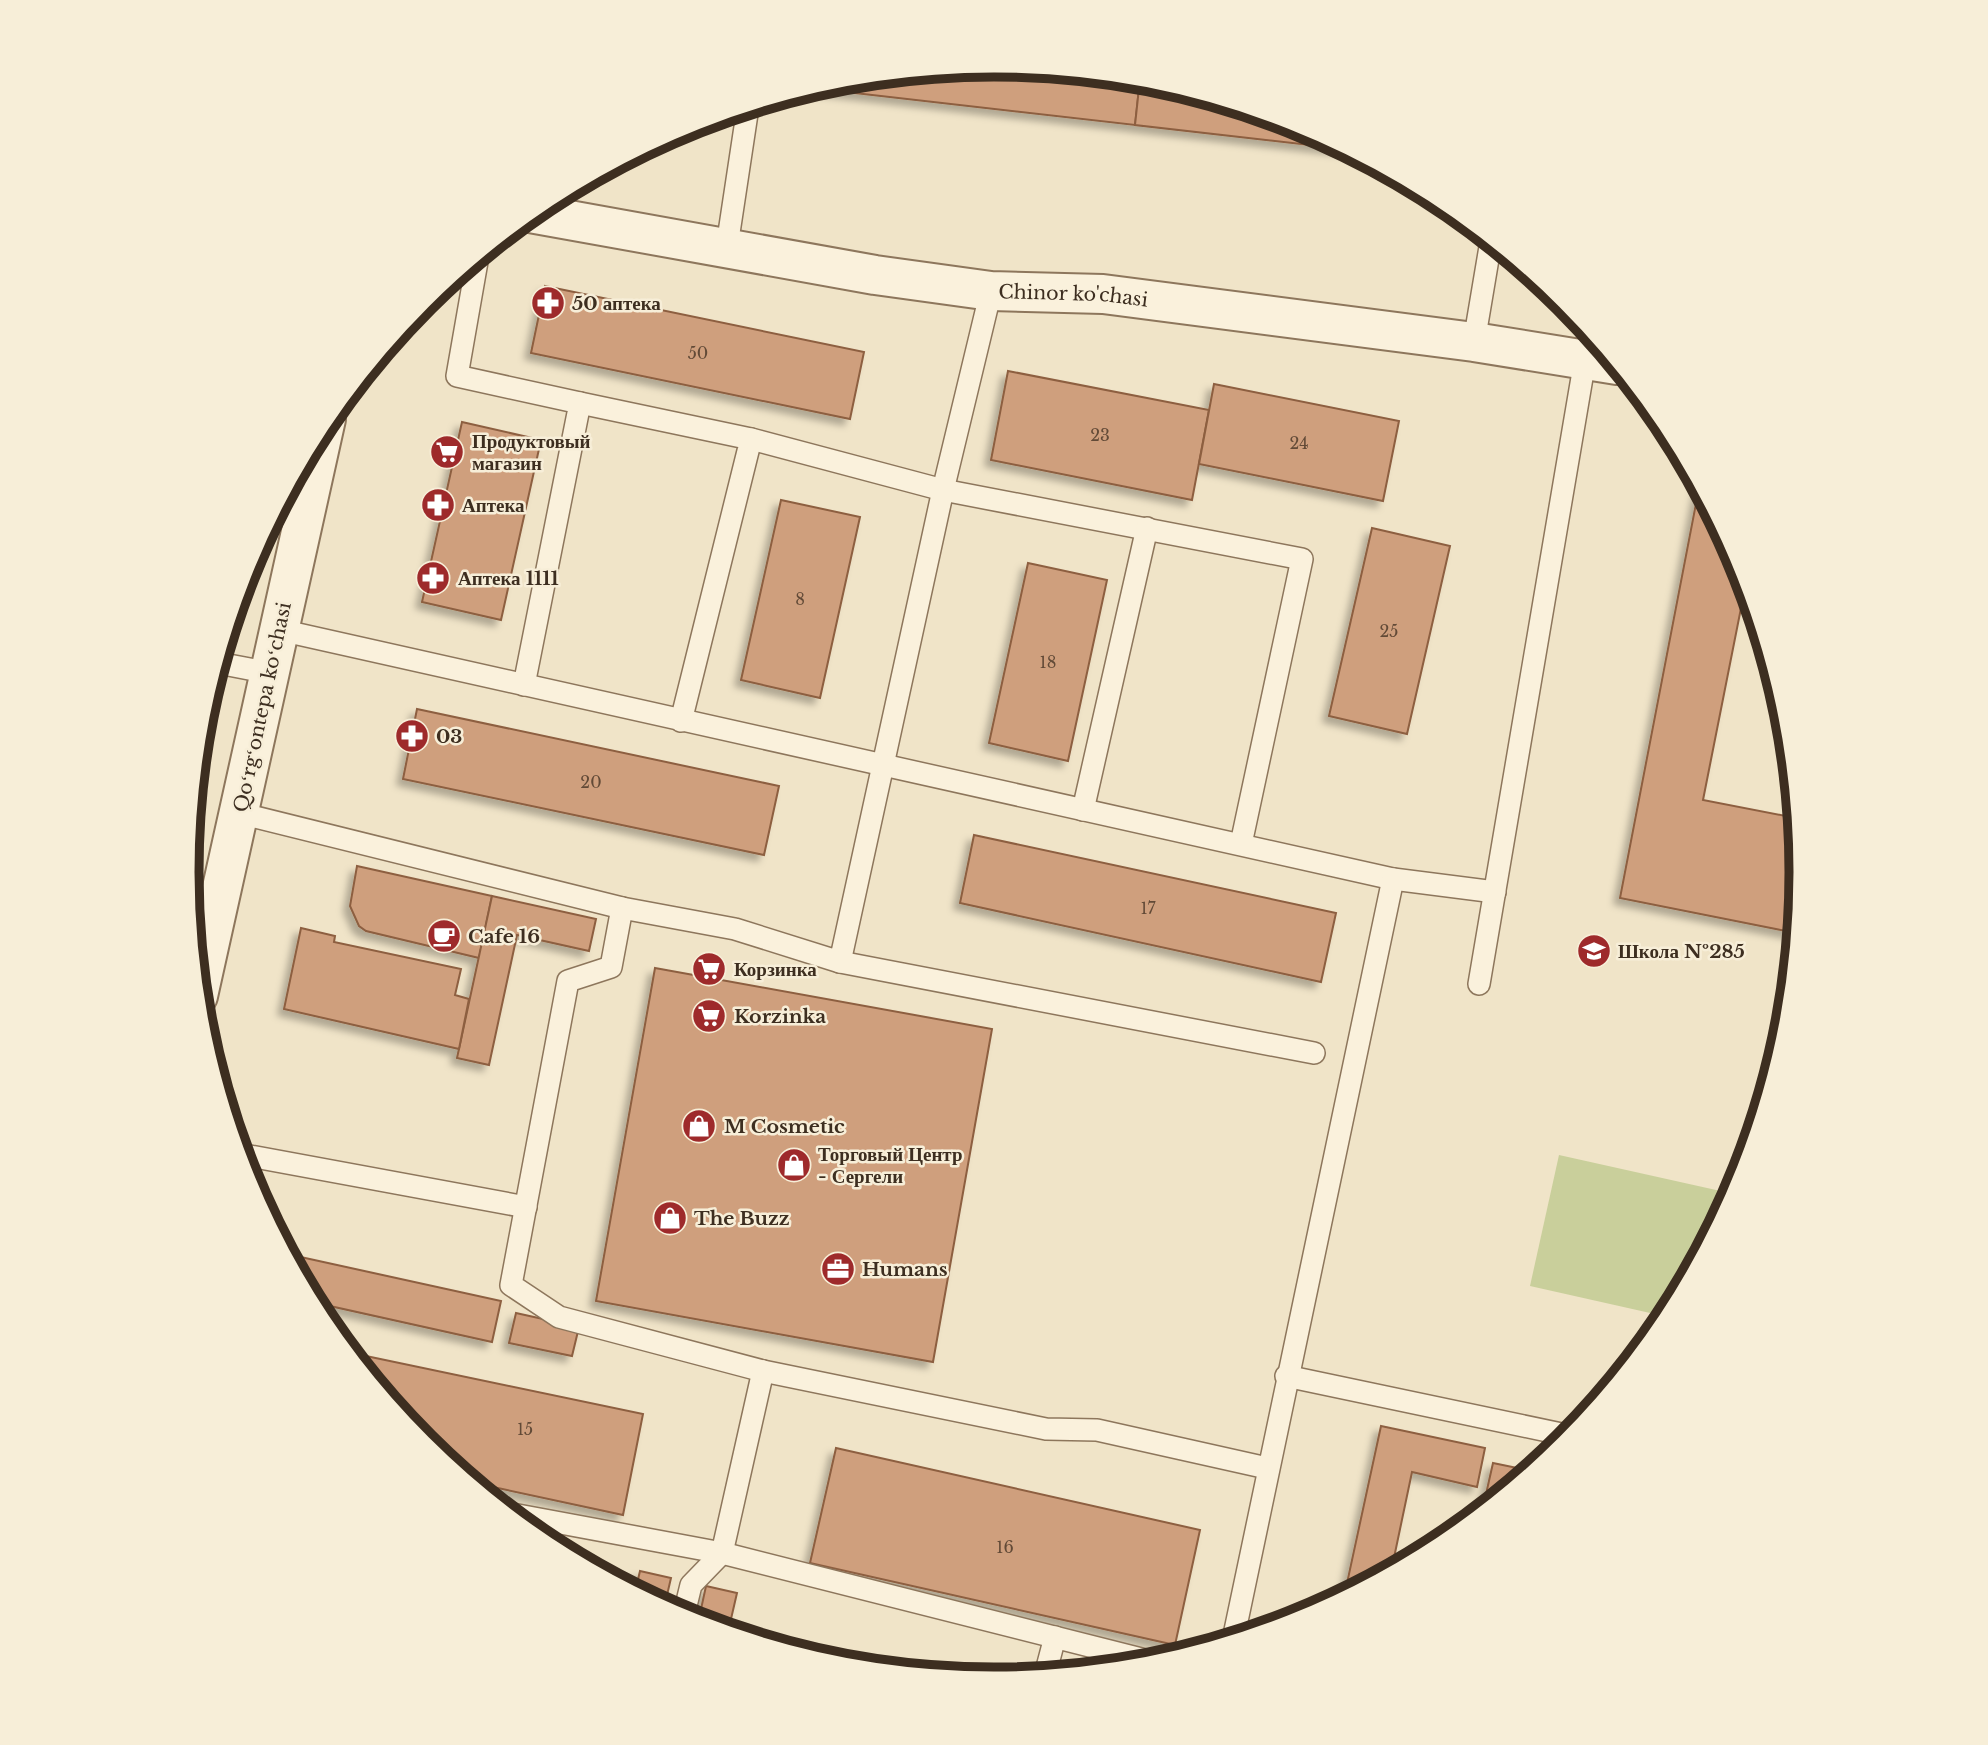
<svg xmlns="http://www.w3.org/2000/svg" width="1988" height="1745" font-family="'Libre Baskerville',serif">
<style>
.green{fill:#c9cf9b}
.building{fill:#cf9f7d;stroke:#8d5f41;stroke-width:2;filter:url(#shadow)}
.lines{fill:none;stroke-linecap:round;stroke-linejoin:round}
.service-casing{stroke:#8d765c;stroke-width:24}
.tertiary-casing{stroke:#8d765c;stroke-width:42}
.service{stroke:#faf1dc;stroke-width:21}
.tertiary{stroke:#faf1dc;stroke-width:38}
.labels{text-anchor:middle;stroke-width:5;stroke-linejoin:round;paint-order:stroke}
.number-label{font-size:16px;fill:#624a37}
.street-label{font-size:19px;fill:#3d2e20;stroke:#f7eed8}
.poi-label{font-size:19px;font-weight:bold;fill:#3d2e20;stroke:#f7eed8;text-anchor:start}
.rim{fill:none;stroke:#3d2e20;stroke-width:9}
</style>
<defs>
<filter id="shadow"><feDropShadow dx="-6" dy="6" stdDeviation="3.5" flood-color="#0004"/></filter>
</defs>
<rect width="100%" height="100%" fill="#f0e4c8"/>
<!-- green -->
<polygon class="green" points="1559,1155 1734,1194 1668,1317 1530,1286"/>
<!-- building -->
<g class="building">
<polygon points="994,65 1140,79 1135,125 811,88 837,80"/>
<polygon points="1140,79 1303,126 1345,149 1135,125"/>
<polygon points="545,286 864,352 850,419 531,353"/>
<polygon points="1008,371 1209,410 1192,500 991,460"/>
<polygon points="1214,384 1399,421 1383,501 1199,464"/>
<polygon points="462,422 541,440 501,620 422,602"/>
<polygon points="1699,488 1740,564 1751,600 1743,598 1703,800 1796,818 1802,873 1796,933 1620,898"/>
<polygon points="781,500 860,517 820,698 741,680"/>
<polygon points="1372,528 1450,546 1407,734 1329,716"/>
<polygon points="1028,563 1107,580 1068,761 989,743"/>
<polygon points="417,709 779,786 764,855 403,779"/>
<polygon points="974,835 1336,913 1321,982 960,903"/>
<polygon points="357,866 492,896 479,958 366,931 359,926 350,906"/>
<polygon points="492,896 596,919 589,951 517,935 489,1065 457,1058"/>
<polygon points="301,928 335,936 334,942 461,969 455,995 469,999 459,1049 284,1009"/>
<polygon points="655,968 992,1029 933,1362 596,1301"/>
<polygon points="287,1254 501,1301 492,1342 312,1302"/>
<polygon points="516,1313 579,1327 572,1356 509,1343"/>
<polygon points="347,1352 643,1414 623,1515 470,1482 423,1443"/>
<polygon points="1381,1426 1485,1448 1477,1487 1412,1472 1391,1572 1344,1597"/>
<polygon points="836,1448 1200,1530 1175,1645 810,1563"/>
<polygon points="1493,1463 1532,1471 1482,1512"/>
<polygon points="640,1571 671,1578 664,1608 635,1592"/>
<polygon points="706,1586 737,1593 728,1632 698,1623"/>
</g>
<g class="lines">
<!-- service casing -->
<g class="service-casing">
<g id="service">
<polyline points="727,246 748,107"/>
<polyline points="478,256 457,376 580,403 524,685"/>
<polyline points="991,291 943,490 840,962 735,929 622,908 611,967 568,981 511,1285 559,1317 763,1371 1046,1429 1097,1430 1267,1468"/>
<polyline points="1474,342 1491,241"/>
<polyline points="580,403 751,439 681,721"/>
<polyline points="751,439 943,490 1302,559 1241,844"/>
<polyline points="280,630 1393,879 1233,1640"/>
<polyline points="218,663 270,673"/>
<polyline points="1083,810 1147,528"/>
<polyline points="239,813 622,908"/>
<polyline points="1393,879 1495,892"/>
<polyline points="840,962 1314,1053"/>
<polyline points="1479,984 1585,360"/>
<polyline points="239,1154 526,1207"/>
<polyline points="1286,1376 1571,1436"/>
<polyline points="507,1513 722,1553 1157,1663"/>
<polyline points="683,1618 691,1585 722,1553 763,1371"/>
<polyline points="1045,1675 1055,1637"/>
</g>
</g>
<!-- tertiary casing -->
<g class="tertiary-casing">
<g id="tertiary">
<path id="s1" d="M530,213L875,275L991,291L1103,294L1474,342L1617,365"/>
<polyline points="198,996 326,419"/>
</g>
</g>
<!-- service -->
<use href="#service" class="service"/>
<!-- tertiary -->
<use href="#tertiary" class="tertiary"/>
</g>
<!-- icons -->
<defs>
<g id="pharmacy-disc" transform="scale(1.75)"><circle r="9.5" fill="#9e2a2b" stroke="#f7eed8"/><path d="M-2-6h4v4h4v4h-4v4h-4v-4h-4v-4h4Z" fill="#fff"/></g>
<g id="supermarket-disc" transform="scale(1.75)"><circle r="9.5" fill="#9e2a2b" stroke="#f7eed8"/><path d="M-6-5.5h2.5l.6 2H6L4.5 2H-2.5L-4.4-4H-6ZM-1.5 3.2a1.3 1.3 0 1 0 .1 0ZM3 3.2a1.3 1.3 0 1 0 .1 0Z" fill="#fff"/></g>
<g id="cafe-disc" transform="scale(1.75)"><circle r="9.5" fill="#9e2a2b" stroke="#f7eed8"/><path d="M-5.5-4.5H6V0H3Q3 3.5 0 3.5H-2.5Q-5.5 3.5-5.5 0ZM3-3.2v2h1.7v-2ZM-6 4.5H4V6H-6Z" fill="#fff"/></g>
<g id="school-disc" transform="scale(1.75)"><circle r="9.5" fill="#9e2a2b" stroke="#f7eed8"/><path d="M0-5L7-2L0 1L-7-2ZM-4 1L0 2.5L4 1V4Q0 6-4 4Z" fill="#fff"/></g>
<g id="shop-disc" transform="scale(1.75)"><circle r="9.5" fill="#9e2a2b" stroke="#f7eed8"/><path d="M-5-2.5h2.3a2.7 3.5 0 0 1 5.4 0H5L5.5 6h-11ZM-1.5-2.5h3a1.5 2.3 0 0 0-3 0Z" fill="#fff"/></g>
<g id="office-disc" transform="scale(1.75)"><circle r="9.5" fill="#9e2a2b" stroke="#f7eed8"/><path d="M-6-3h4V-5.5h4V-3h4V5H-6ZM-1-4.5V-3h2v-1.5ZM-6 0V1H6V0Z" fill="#fff"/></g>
</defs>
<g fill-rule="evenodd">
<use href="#pharmacy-disc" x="548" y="303"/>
<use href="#supermarket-disc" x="447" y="452"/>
<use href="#pharmacy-disc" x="438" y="505"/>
<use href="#pharmacy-disc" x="433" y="578"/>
<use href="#pharmacy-disc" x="412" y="736"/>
<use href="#cafe-disc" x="444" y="936"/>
<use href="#school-disc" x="1594" y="951"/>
<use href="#supermarket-disc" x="709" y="969"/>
<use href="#supermarket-disc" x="709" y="1016"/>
<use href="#shop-disc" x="699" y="1126"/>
<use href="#shop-disc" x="794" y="1165"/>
<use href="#shop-disc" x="670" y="1218"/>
<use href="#office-disc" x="838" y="1269"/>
</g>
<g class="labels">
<!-- number labels -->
<g class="number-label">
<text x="698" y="359">50</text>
<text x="1100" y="441">23</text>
<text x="1299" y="449">24</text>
<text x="800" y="605">8</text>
<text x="1389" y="637">25</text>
<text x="1048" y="668">18</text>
<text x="591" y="788">20</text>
<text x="1148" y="914">17</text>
<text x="525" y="1435">15</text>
<text x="1005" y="1553">16</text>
</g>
<!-- street labels -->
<g class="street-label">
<text dy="7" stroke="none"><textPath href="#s1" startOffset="550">Chinor ko'chasi</textPath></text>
<text transform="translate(262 707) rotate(-78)" y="7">Qoʻrgʻontepa koʻchasi</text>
</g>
<!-- poi labels -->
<g class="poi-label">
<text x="572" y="310">50 аптека</text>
<text x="472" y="448">Продуктовый<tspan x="472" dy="22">магазин</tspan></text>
<text x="462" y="512">Аптека</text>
<text x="458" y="585">Аптека 1111</text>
<text x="436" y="743">03</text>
<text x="468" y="943">Cafe 16</text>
<text x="1618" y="958">Школа №285</text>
<text x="734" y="976">Корзинка</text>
<text x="734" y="1023">Korzinka</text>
<text x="724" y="1133">M Cosmetic</text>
<text x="818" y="1161">Торговый Центр<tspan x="818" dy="22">- Сергели</tspan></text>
<text x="694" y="1225">The Buzz</text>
<text x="862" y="1276">Humans</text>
</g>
</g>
<!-- crop -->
<path d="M0 0H1988V1745H0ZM199 872a795 795 0 1 1 1590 0a795 795 0 1 1-1590 0Z" fill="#f7eed8" fill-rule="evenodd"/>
<path class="rim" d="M199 872a795 795 0 1 1 1590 0a795 795 0 1 1-1590 0Z"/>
</svg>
